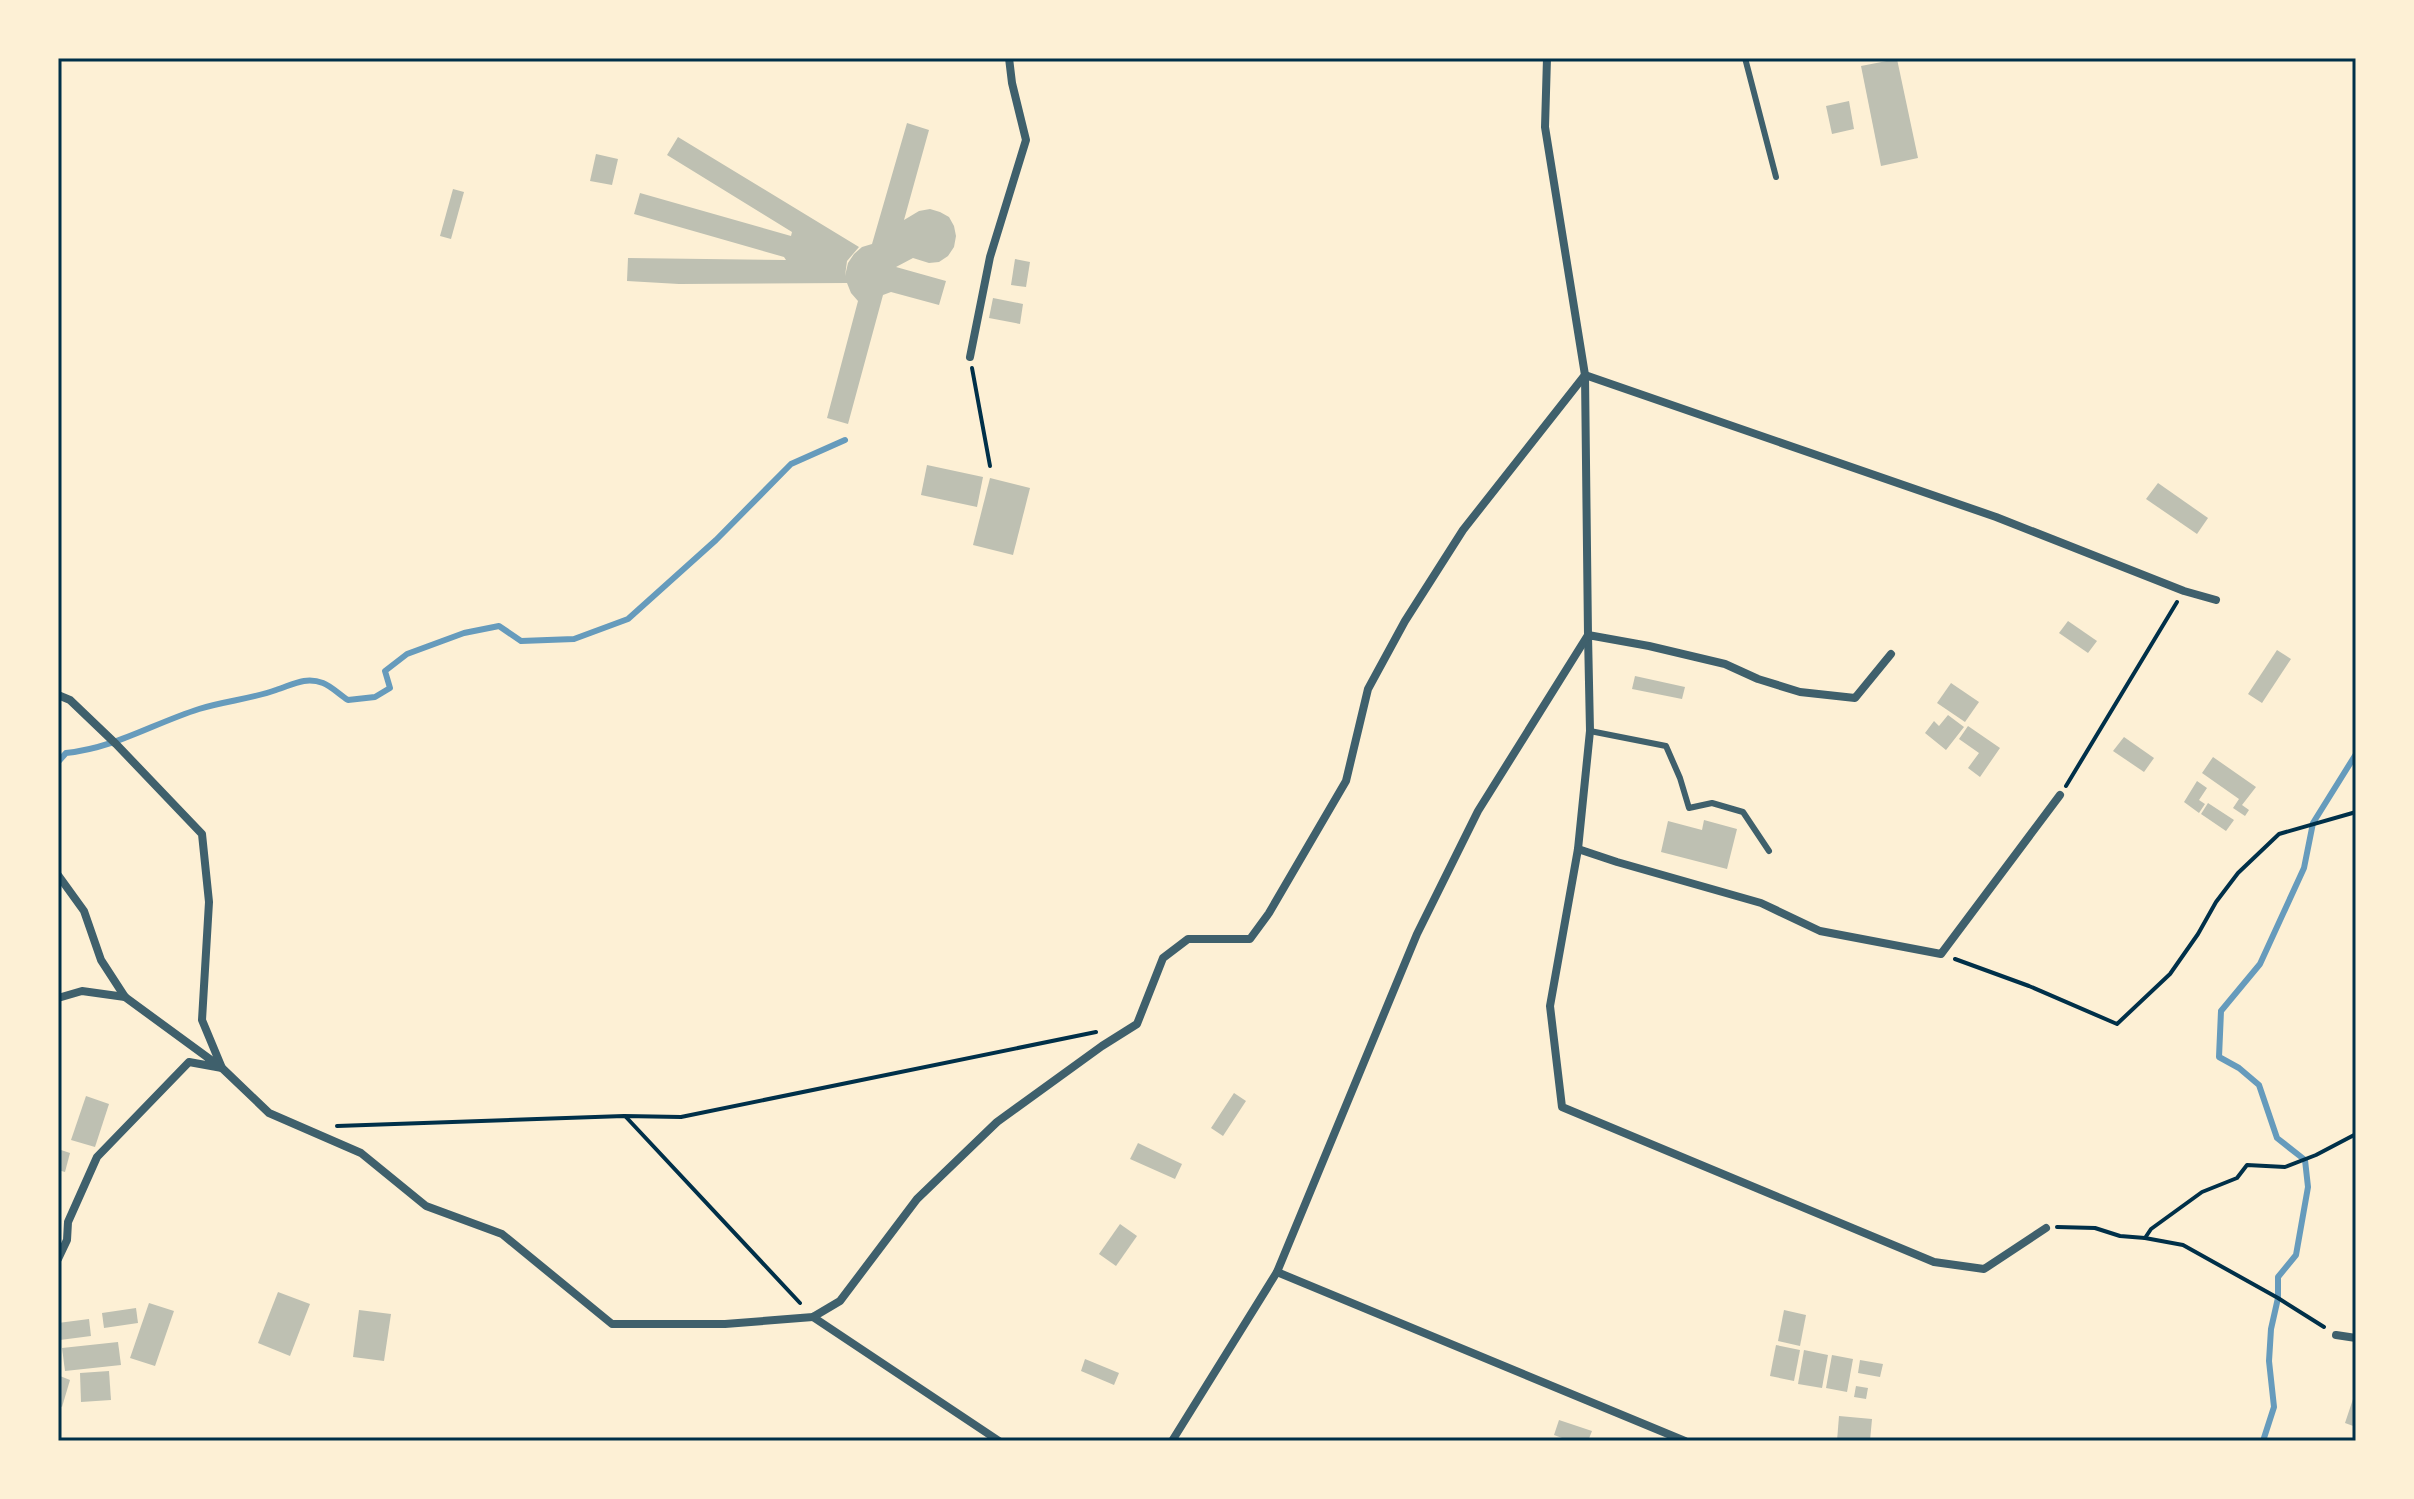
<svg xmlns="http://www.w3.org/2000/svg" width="2414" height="1499" font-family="Commissioner,sans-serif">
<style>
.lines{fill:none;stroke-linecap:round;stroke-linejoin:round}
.stream{stroke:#669bbc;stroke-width:6}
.building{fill:#bec0b2}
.path{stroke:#003049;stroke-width:4}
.service{stroke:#3f606c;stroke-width:6}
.minor{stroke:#3f606c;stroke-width:8}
.neatline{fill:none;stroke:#003049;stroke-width:3}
</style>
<rect width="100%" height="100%" fill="#fdf0d5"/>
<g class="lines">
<!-- stream -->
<g class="stream">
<path d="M58,762L66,753C115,748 152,724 199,709C224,701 251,699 276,690C292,685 305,676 323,683C331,686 340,695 348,700L375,697L390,688L385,671L407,654L464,633L499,626L521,641L574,639L628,619L716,540L791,464L845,440"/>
<polyline points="2263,1441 2274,1407 2269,1361 2271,1329 2278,1298 2278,1277 2296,1255 2308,1187 2305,1160 2277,1138 2259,1085 2239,1068 2219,1057 2221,1011 2260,964 2304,868 2313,823 2356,754"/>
</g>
</g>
<!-- building -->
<g class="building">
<polygon points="1897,59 1918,158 1881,166 1861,66"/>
<polygon points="1849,101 1854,129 1832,134 1826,106"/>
<polygon points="907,123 929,130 904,220 919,211 930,209 940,212 949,217 954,226 956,236 954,247 948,256 939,262 929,263 913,258 896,267 946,281 939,305 891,292 883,295 848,424 827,418 858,301 851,293 847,283 679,284 627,281 628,258 786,260 784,257 634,214 640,193 791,236 792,232 667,155 678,137 859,247 847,261 845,276 848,263 854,254 862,247 872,244"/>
<polygon points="596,154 618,159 612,185 590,181"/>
<polygon points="453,189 464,192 451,239 440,236"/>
<polygon points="1015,259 1030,262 1026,287 1011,285"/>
<polygon points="993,298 1023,304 1020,324 989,318"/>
<polygon points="927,465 983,477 977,507 921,495"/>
<polygon points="990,478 1030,488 1013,555 973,545"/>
<polygon points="2158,483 2208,518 2197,534 2146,499"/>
<polygon points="2068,621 2097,641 2088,653 2059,633"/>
<polygon points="2277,650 2291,659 2262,703 2248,694"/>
<polygon points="1635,676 1685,687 1682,699 1632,689"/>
<polygon points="1951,683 1979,702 1965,722 1937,703"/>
<polygon points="1948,715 1964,727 1946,750 1925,733 1934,721 1939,726"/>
<polygon points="1968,726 2000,748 1980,777 1968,768 1979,753 1959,739"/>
<polygon points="2124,737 2154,758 2144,772 2113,751"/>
<polygon points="2213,757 2256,787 2242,805 2249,810 2245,816 2233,808 2239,799 2202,773"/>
<polygon points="2197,781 2207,788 2199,800 2205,804 2199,813 2184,802"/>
<polygon points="2208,803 2234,820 2226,831 2201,814"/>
<polygon points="1704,820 1737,829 1727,869 1661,852 1668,821 1702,830"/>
<polygon points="1234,1093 1246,1101 1223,1136 1211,1128"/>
<polygon points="86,1096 109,1104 95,1147 71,1140"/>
<polygon points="1138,1143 1182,1164 1175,1179 1130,1159"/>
<polygon points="58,1149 70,1153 65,1172 58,1170"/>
<polygon points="1120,1224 1137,1236 1116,1266 1099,1254"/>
<polygon points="278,1292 310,1304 290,1356 258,1343"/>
<polygon points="149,1303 174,1311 155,1366 130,1358"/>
<polygon points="136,1308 138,1323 104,1328 102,1313"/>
<polygon points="359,1310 391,1314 384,1361 353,1357"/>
<polygon points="1784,1310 1806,1315 1800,1346 1778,1341"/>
<polygon points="89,1319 91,1336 60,1340 58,1323"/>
<polygon points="118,1342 121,1365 65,1371 62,1348"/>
<polygon points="1776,1345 1800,1350 1794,1381 1770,1376"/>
<polygon points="1804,1350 1828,1355 1822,1388 1798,1384"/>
<polygon points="1832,1355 1853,1359 1847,1392 1826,1388"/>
<polygon points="1085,1359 1119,1373 1114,1385 1081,1371"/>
<polygon points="1860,1360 1883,1364 1880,1377 1858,1373"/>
<polygon points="109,1371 111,1400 81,1402 80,1373"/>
<polygon points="60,1376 70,1380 62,1407 58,1405"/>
<polygon points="1856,1386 1868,1388 1866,1399 1854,1397"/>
<polygon points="2355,1393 2356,1393 2356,1427 2345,1423"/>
<polygon points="1839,1416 1872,1419 1870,1441 1837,1441"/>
<polygon points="1559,1420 1592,1431 1588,1441 1570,1441 1554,1435"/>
</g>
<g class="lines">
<!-- path -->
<g class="path">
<polyline points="972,368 990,466"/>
<polyline points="2066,786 2177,602"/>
<polyline points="1955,959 2029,986 2117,1024 2170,974 2198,934 2216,902 2238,873 2279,834 2356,812"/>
<polyline points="626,1117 800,1303"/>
<polyline points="337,1126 624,1116 681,1117 1096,1032"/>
<polyline points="2057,1227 2095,1228 2120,1236 2145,1238 2183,1245 2278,1298 2324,1327"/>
<polyline points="2145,1238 2151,1229 2202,1192 2237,1178 2247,1165 2285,1167 2316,1155 2356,1134"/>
</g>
<!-- service -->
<g class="service">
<polyline points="1745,58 1776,177"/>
<polyline points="1590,731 1666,746 1680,778 1689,808 1712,803 1743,812 1769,851"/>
</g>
<!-- minor -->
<g class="minor">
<polyline points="970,357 990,257 1026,140 1012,83 1009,58"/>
<polyline points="1891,654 1855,698 1800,692 1758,679 1725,664 1649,646 1588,635 1590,731 1578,849 1550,1006 1562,1107 1934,1262 1984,1269 2046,1228"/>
<polyline points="58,695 70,700 116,744 202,834 209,902 202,1020 222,1068 269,1113 361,1153 426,1206 502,1234 612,1324 725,1324 813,1317 840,1301 917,1199 997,1122 1102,1046 1137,1024 1163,958 1188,939 1250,939 1269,913 1346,781 1368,689 1405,621 1463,530 1585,375 1996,517 2184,591 2216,600"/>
<polyline points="1578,849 1617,862 1761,903 1820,931 1941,954 2060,795"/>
<polyline points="58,875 84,911 101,960 125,997 222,1068 189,1062 97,1157 68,1222 67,1240 58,1259"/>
<polyline points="58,998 82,991 125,997"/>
<polyline points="1277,1272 1685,1441"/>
<polyline points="813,1317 999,1441"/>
<polyline points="2336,1335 2356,1338"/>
<polyline points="1172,1441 1277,1272 1417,934 1478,811 1588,635 1585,375 1545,127 1547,58"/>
</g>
</g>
<!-- border -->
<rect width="2414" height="1499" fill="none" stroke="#fdf0d5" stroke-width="120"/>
<rect x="60" y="60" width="2294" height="1379" class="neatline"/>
</svg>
